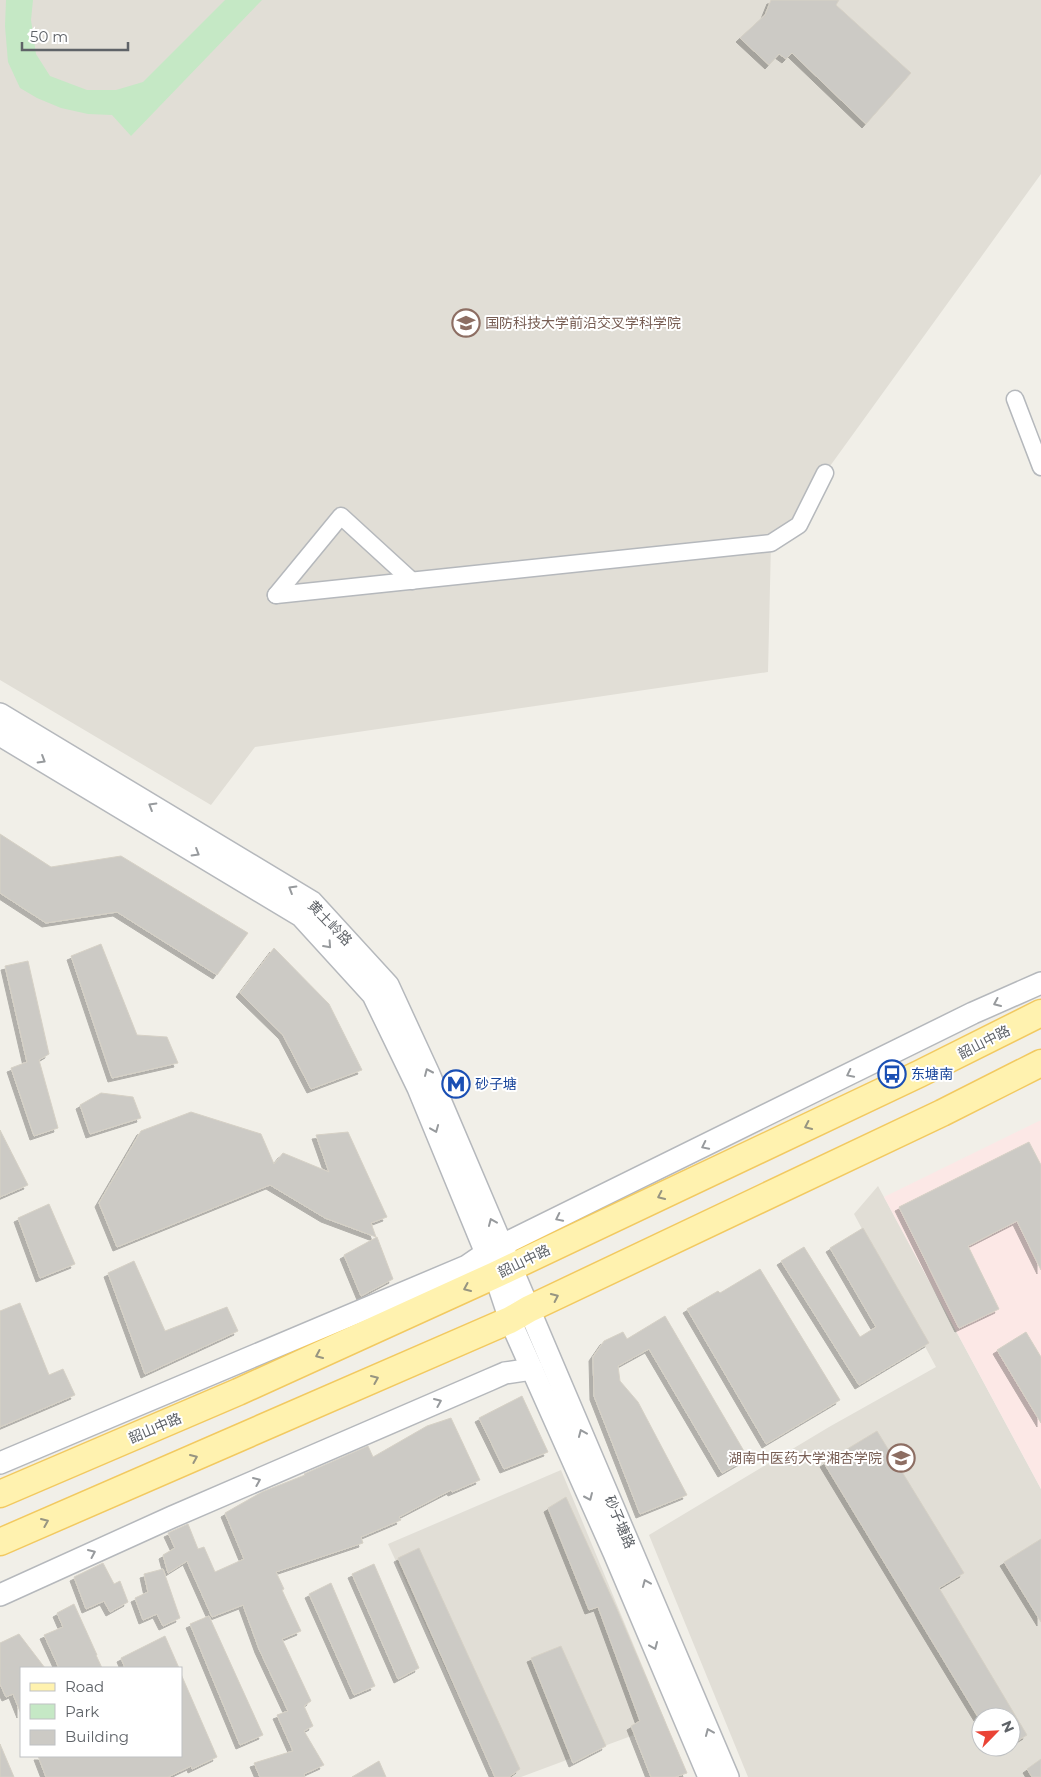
<svg xmlns="http://www.w3.org/2000/svg" width="1041" height="1777" font-family="Montserrat,'Noto Sans SC',sans-serif">
<style>
.education{fill:#e1ded6;fill-rule:evenodd}
.medical{fill:#fce8e6}
.green{fill:#c5e8c5}
.building{fill:#cccac5;stroke:#d6d1c6;filter:url(#shadow)}
.lines{fill:none;stroke-linecap:round;stroke-linejoin:round}
.minor-casing{stroke:#b5b8bc;stroke-width:19}
.tertiary-casing{stroke:#b5b8bc;stroke-width:24}
.primary-casing{stroke:#f2c960;stroke-width:29}
.minor{stroke:#fff;stroke-width:16}
.tertiary{stroke:#fff;stroke-width:21}
.primary{stroke:#fff2af;stroke-width:26}
.oneway{stroke:#979a9d}
.oneway2{stroke:#979581}
.labels{text-anchor:middle;stroke-width:4;stroke-linejoin:round;paint-order:stroke}
.education-label{font-size:14px;fill:#785e54;stroke:#fff;text-anchor:start}
.street-label{font-size:14px;fill:#5f6368;stroke:#fff}
.transit-label{font-size:14px;fill:#164399;stroke:#fff;text-anchor:start}
</style>
<defs>
<filter id="shadow"><feDropShadow dx="-4" dy="4" stdDeviation="0" flood-color="#0004"/></filter>
</defs>
<rect width="100%" height="100%" fill="#f1efe8"/>
<!-- education -->
<g class="education">
<polygon points="0,0 1041,0 1041,174 825,473 799,525 771,543 768,672 255,747 211,805 0,680"/>
<path d="M878,1186L1041,1489V1777H748L649,1535L829,1427L936,1367L854,1214ZM981,1717H1011V1747H981Z"/>
<polygon points="561,1470 666,1723 521,1777 495,1777 388,1544"/>
</g>
<!-- medical -->
<polygon class="medical" points="1041,1120 1041,1489 884,1197"/>
<!-- green -->
<polygon class="green" points="6,0 33,0 31,20 36,54 50,76 87,90 116,90 143,82 225,0 262,0 131,136 112,115 88,114 61,108 37,98 20,88 8,62 5,26"/>
<!-- building -->
<g class="building">
<polygon points="771,0 839,0 836,5 911,73 866,124 792,53 786,59 779,54 769,65 740,38 765,15"/>
<polygon points="0,834 51,867 121,856 248,933 217,975 117,912 46,923 0,893"/>
<polygon points="101,944 137,1035 167,1037 178,1063 112,1078 71,956"/>
<polygon points="274,948 329,1004 362,1070 311,1089 283,1035 240,993"/>
<polygon points="28,961 49,1054 39,1060 58,1128 34,1136 11,1068 27,1062 5,966"/>
<polygon points="101,1093 133,1097 141,1118 90,1134 80,1105"/>
<polygon points="191,1112 261,1134 274,1164 283,1153 329,1172 316,1135 348,1132 387,1217 371,1223 376,1237 325,1218 270,1185 117,1247 99,1203 141,1131"/>
<polygon points="0,1130 28,1185 0,1197"/>
<polygon points="1029,1142 1041,1165 1041,1270 1017,1221 968,1246 999,1309 959,1328 899,1207"/>
<polygon points="49,1204 75,1264 40,1278 18,1218"/>
<polygon points="863,1228 929,1343 859,1385 781,1261 804,1247 860,1337 876,1327 830,1248"/>
<polygon points="377,1237 393,1279 361,1296 344,1255"/>
<polygon points="134,1261 165,1331 227,1307 238,1331 145,1374 108,1273"/>
<polygon points="760,1269 840,1400 766,1444 687,1309 718,1291 720,1293"/>
<polygon points="20,1303 49,1375 63,1369 75,1395 0,1427 0,1311"/>
<polygon points="665,1316 748,1458 722,1473 649,1349 618,1366 620,1381 638,1402 687,1495 640,1514 594,1396 593,1357 604,1341 623,1332 627,1339"/>
<polygon points="1026,1332 1041,1357 1041,1423 997,1350"/>
<polygon points="522,1396 548,1452 504,1469 479,1418"/>
<polygon points="451,1418 480,1480 452,1492 451,1490 399,1517 401,1520 361,1537 363,1543 276,1572 284,1589 282,1590 301,1631 282,1639 311,1701 304,1706 313,1726 304,1731 324,1765 304,1774 305,1777 260,1777 254,1763 293,1751 277,1715 288,1711 259,1649 243,1605 212,1617 187,1561 168,1573 163,1555 175,1548 168,1533 188,1524 198,1549 204,1547 215,1572 244,1559 225,1513 262,1492 305,1475 304,1474 368,1446 373,1457 427,1426"/>
<polygon points="877,1431 964,1573 939,1588 1027,1735 1011,1745 1011,1717 978,1717 824,1463"/>
<polygon points="566,1497 617,1609 687,1773 675,1777 651,1777 631,1726 640,1721 598,1607 589,1610 548,1508"/>
<polygon points="1041,1539 1041,1622 1004,1562"/>
<polygon points="419,1548 520,1769 509,1777 495,1777 398,1558"/>
<polygon points="103,1563 114,1584 120,1581 128,1602 110,1612 104,1601 86,1609 74,1577"/>
<polygon points="374,1564 419,1668 398,1679 352,1574"/>
<polygon points="163,1569 180,1618 163,1626 157,1614 143,1620 135,1598 148,1592 144,1574"/>
<polygon points="331,1583 375,1686 354,1695 309,1594"/>
<polygon points="74,1604 97,1655 96,1655 102,1668 59,1668 44,1635 63,1627 57,1613"/>
<polygon points="209,1616 263,1735 240,1745 190,1624"/>
<polygon points="19,1634 45,1668 21,1668 21,1714 13,1694 6,1697 0,1684 0,1643"/>
<polygon points="165,1636 179,1668 125,1668 121,1658"/>
<polygon points="561,1646 606,1746 573,1763 531,1658"/>
<polygon points="181,1674 217,1757 192,1769 191,1766 168,1777 46,1777 38,1756 181,1756"/>
<polygon points="0,1744 14,1777 0,1777"/>
<polygon points="1041,1759 1041,1777 1032,1777 1027,1769"/>
<polygon points="379,1761 386,1777 352,1777"/>
</g>
<g class="lines">
<!-- minor casing -->
<g class="minor-casing">
<g id="minor">
<polyline points="1015,399 1041,467"/>
<polyline points="276,595 771,543 799,525 825,473"/>
<polyline points="276,595 341,516 412,581"/>
</g>
</g>
<!-- tertiary casing -->
<g class="tertiary-casing">
<g id="tertiary">
<polyline points="0,714 312,902 388,985 429,1074 728,1777"/>
<polyline points="0,735 301,916 373,995 418,1088 495,1275 510,1320 614,1553 709,1777"/>
<polyline points="0,1463 467,1266 486,1253 973,1013 1041,983"/>
<polyline points="0,1595 172,1517 489,1380 505,1373 532,1369"/>
</g>
</g>
<!-- primary casing -->
<g class="primary-casing">
<g id="primary">
<polyline points="0,1494 238,1392 495,1275 919,1074 1041,1013"/>
<polyline points="0,1542 510,1320 529,1309 942,1113 1041,1063"/>
</g>
</g>
<!-- minor -->
<use href="#minor" class="minor"/>
<!-- tertiary -->
<use href="#tertiary" class="tertiary"/>
<!-- primary -->
<use href="#primary" class="primary"/>
</g>
<!-- one-way arrows -->
<defs><path id="oneway-chevron" d="M-2-3.5L2.5 0L-2 3.5" fill="none" stroke-width="1.6" stroke-linecap="round" stroke-linejoin="round" transform="scale(1.25)"/></defs>
<g class="oneway">
<use href="#oneway-chevron" transform="translate(42 760) rotate(31)"/>
<use href="#oneway-chevron" transform="translate(152 806) rotate(-149)"/>
<use href="#oneway-chevron" transform="translate(196 853) rotate(31)"/>
<use href="#oneway-chevron" transform="translate(292 889) rotate(-149)"/>
<use href="#oneway-chevron" transform="translate(328 945) rotate(48)"/>
<use href="#oneway-chevron" transform="translate(997 1003) rotate(156)"/>
<use href="#oneway-chevron" transform="translate(428 1072) rotate(-114)"/>
<use href="#oneway-chevron" transform="translate(850 1074) rotate(154)"/>
<use href="#oneway-chevron" transform="translate(435 1129) rotate(68)"/>
<use href="#oneway-chevron" transform="translate(705 1146) rotate(154)"/>
<use href="#oneway-chevron" transform="translate(559 1218) rotate(154)"/>
<use href="#oneway-chevron" transform="translate(492 1222) rotate(-113)"/>
<use href="#oneway-chevron" transform="translate(438 1402) rotate(-23)"/>
<use href="#oneway-chevron" transform="translate(582 1433) rotate(-113)"/>
<use href="#oneway-chevron" transform="translate(257 1481) rotate(-23)"/>
<use href="#oneway-chevron" transform="translate(589 1497) rotate(66)"/>
<use href="#oneway-chevron" transform="translate(92 1553) rotate(-24)"/>
<use href="#oneway-chevron" transform="translate(646 1583) rotate(-113)"/>
<use href="#oneway-chevron" transform="translate(654 1646) rotate(67)"/>
<use href="#oneway-chevron" transform="translate(709 1732) rotate(-113)"/>
</g>
<g class="oneway2">
<use href="#oneway-chevron" transform="translate(808 1126) rotate(155)"/>
<use href="#oneway-chevron" transform="translate(661 1196) rotate(155)"/>
<use href="#oneway-chevron" transform="translate(467 1288) rotate(156)"/>
<use href="#oneway-chevron" transform="translate(555 1297) rotate(-25)"/>
<use href="#oneway-chevron" transform="translate(319 1355) rotate(156)"/>
<use href="#oneway-chevron" transform="translate(375 1379) rotate(-23)"/>
<use href="#oneway-chevron" transform="translate(194 1458) rotate(-23)"/>
<use href="#oneway-chevron" transform="translate(45 1522) rotate(-23)"/>
</g>
<!-- icons -->
<defs>
<g id="university-ring" transform="scale(1.4375)"><circle r="9.5" fill="#fff" stroke="#8d6e63" stroke-width="1.5"/><path d="M0-5L7-2L0 1L-7-2ZM-4 1L0 2.5L4 1V4Q0 6-4 4Z" fill="#8d6e63"/></g>
<g id="bus-ring" transform="scale(1.4375)"><circle r="9.5" fill="#fff" stroke="#1a4fb4" stroke-width="1.5"/><path d="M-5-6H5V4H4V6H2V4H-2V6H-4V4H-5ZM-3.5-4V0h7V-4ZM-3.5 1.2v1.5H-2V1.2ZM2 1.2v1.5H3.5V1.2Z" fill="#1a4fb4"/></g>
<g id="metro-ring" transform="scale(1.4375)"><circle r="9.5" fill="#fff" stroke="#1a4fb4" stroke-width="1.5"/><path d="M-5.5 5V-5H-3L0 0L3-5H5.5V5H3V-.5L0 4L-3-.5V5Z" fill="#1a4fb4"/></g>
</defs>
<g fill-rule="evenodd">
<use href="#university-ring" x="466" y="323"/>
<use href="#bus-ring" x="892" y="1074"/>
<use href="#metro-ring" x="456" y="1084"/>
<use href="#university-ring" x="901" y="1458"/>
</g>
<g class="labels">
<!-- education labels -->
<g class="education-label">
<text x="485" y="328">国防科技大学前沿交叉学科学院</text>
<text x="882" y="1463" text-anchor="end">湖南中医药大学湘杏学院</text>
</g>
<!-- street labels -->
<g class="street-label">
<text transform="translate(330 923) rotate(46)" y="5">黄土岭路</text>
<text transform="translate(984 1042) rotate(-27)" y="5">韶山中路</text>
<text transform="translate(524 1261) rotate(-26)" y="5">韶山中路</text>
<text transform="translate(155 1428) rotate(-23)" y="5">韶山中路</text>
<text transform="translate(620 1522) rotate(67)" y="5">砂子塘路</text>
</g>
<!-- transit labels -->
<g class="transit-label">
<text x="911" y="1079">东塘南</text>
<text x="475" y="1089">砂子塘</text>
</g>
</g>
<!-- legend -->
<rect x="20" y="1667" width="162" height="90" fill="#ffffff" stroke="#bfc1c3"/>
<rect x="30" y="1683" width="25" height="8" fill="#fff2af" stroke="#bfc1c3"/>
<text x="65" y="1692" font-size="15" fill="#5f6368">Road</text>
<rect x="30" y="1704" width="25" height="15" fill="#c5e8c5" stroke="#bfc1c3"/>
<text x="65" y="1717" font-size="15" fill="#5f6368">Park</text>
<rect x="30" y="1730" width="25" height="15" fill="#cccac5" stroke="#bfc1c3"/>
<text x="65" y="1742" font-size="15" fill="#5f6368">Building</text>
<!-- north arrow -->
<g transform="translate(996 1732) rotate(66)"><circle r="24" fill="#ffffff" stroke="#bfc1c3"/>
<path d="M0-4L9 19L0 12L-9 19Z" fill="#ea4335"/>
<text y="-8" font-size="14" font-weight="bold" text-anchor="middle" fill="#5f6368">N</text>
</g>
<!-- scale -->
<path d="M22 42v8h106v-8" fill="none" stroke="#5f6368" stroke-width="2.5"/>
<text x="30" y="42" font-size="15" fill="#5f6368" stroke="#ffffff" stroke-width="4" paint-order="stroke">50 m</text>
</svg>
